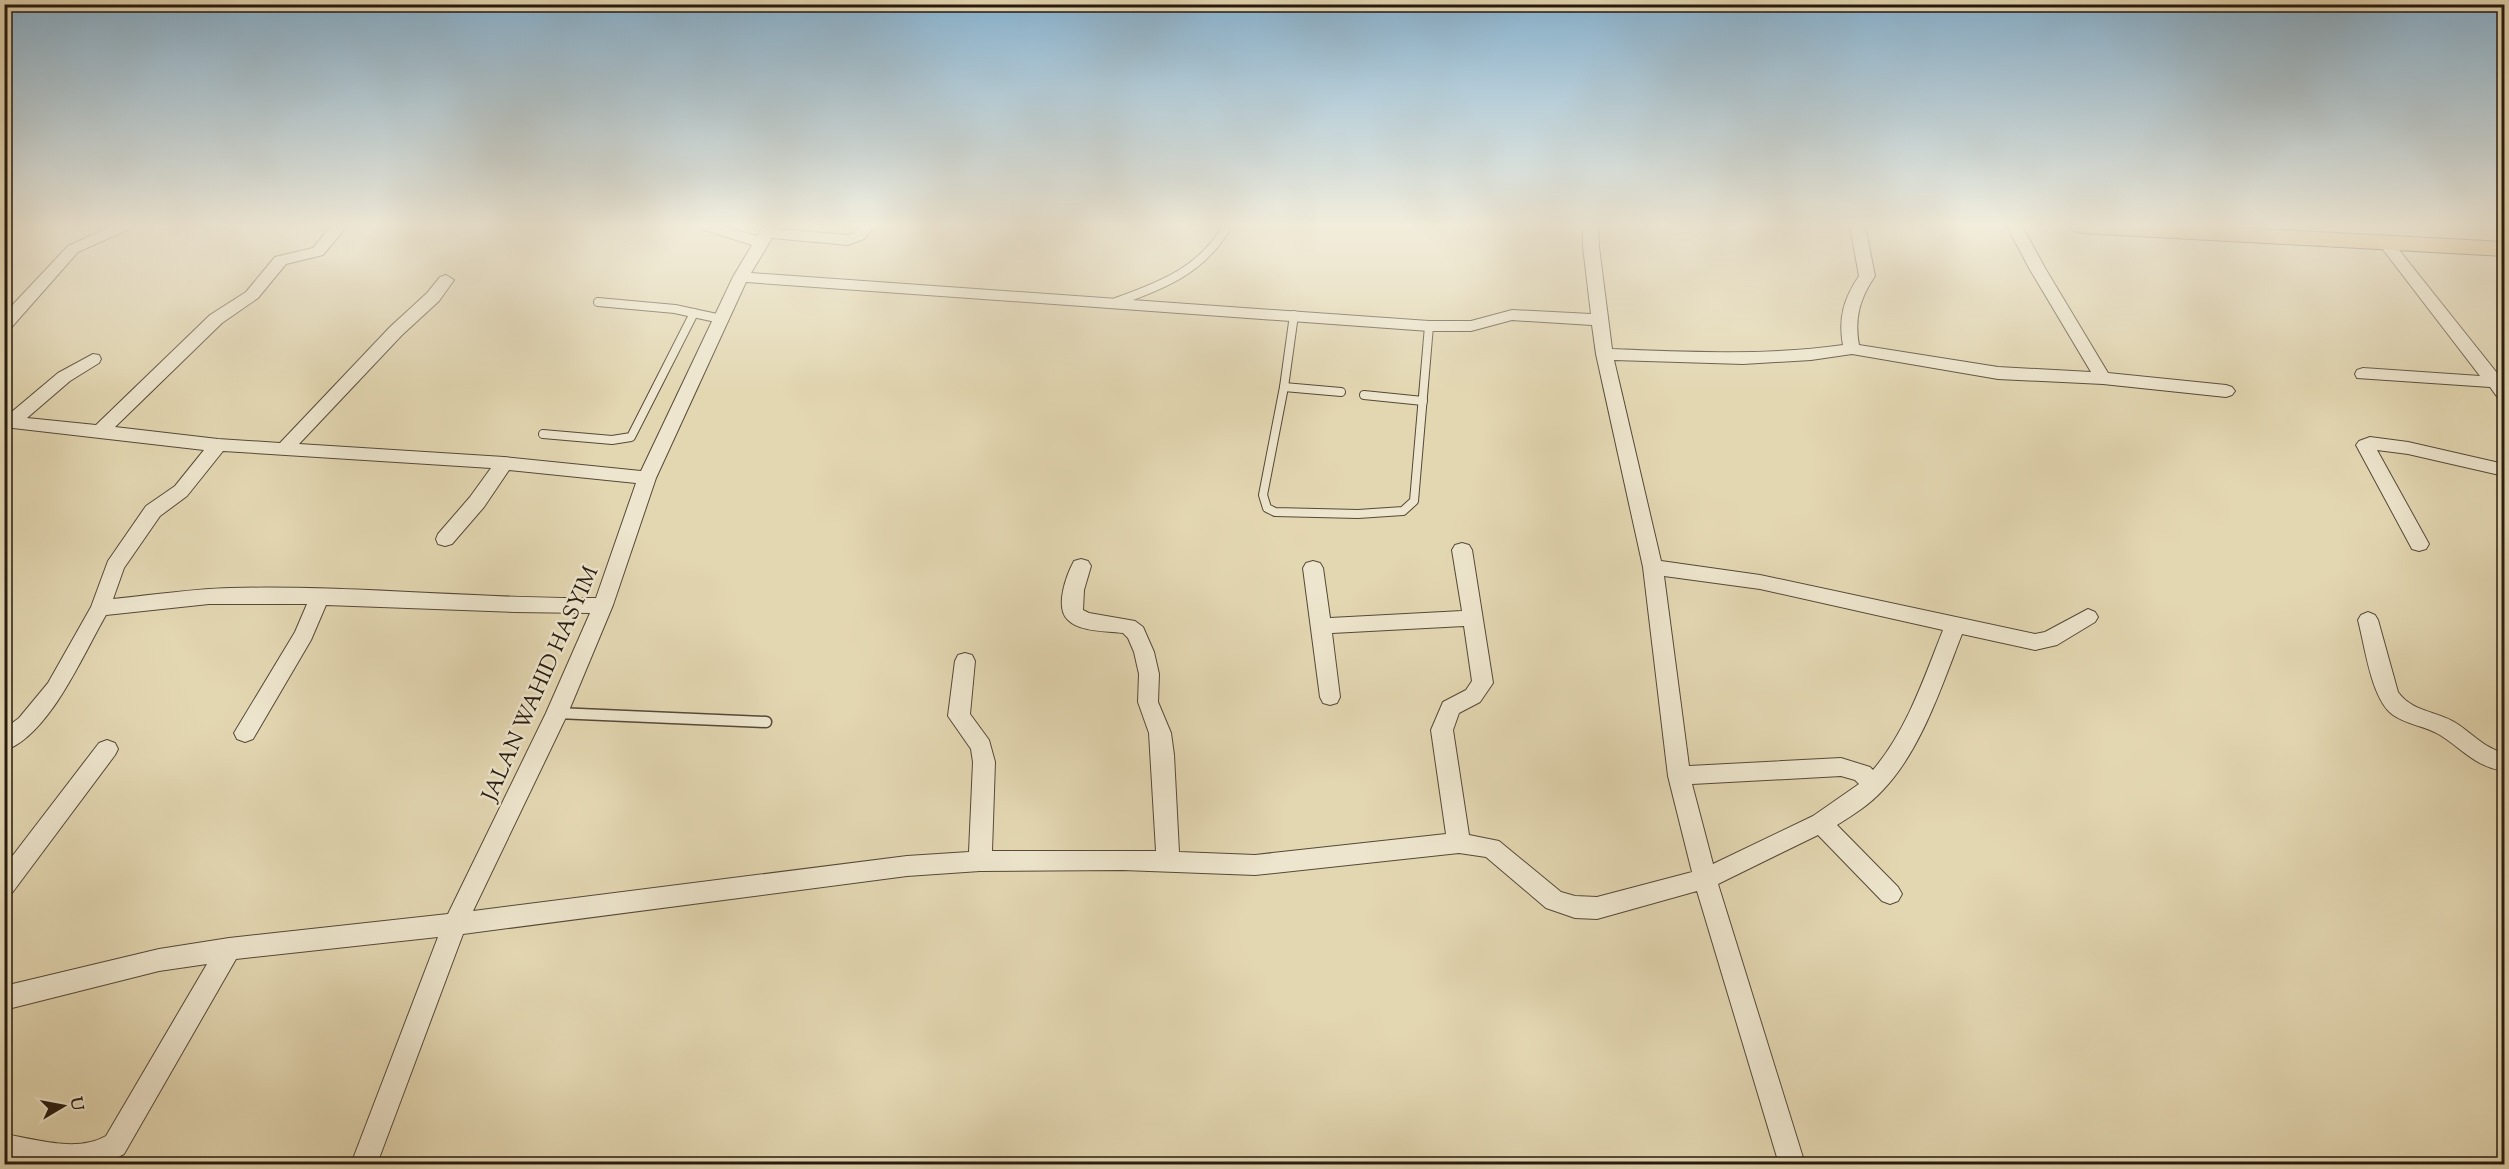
<svg xmlns="http://www.w3.org/2000/svg" width="2509" height="1169" font-family="'Sorts Mill Goudy',serif">
<style>
.lines{fill:none;stroke-linecap:round;stroke-linejoin:round}
.service-far1-casing{stroke:#554938;stroke-width:10}
.service-casing{stroke:#554938;stroke-width:13}
.minor-casing{stroke:#554938;stroke-width:2}
.primary-casing{stroke:#261a0f;stroke-width:2}
.service-far1{stroke:#ede5cd;stroke-width:8}
.service{stroke:#ede5cd;stroke-width:10}
.minor{fill:#ede5cd;fill-rule:evenodd}
.primary{fill:#e2bc79;fill-rule:evenodd}
.labels{text-anchor:middle;stroke-width:5;stroke-linejoin:round;paint-order:stroke}
.street-label{font-size:22px;fill:#261a0f;stroke:#ede5cd}
</style>
<rect width="100%" height="100%" fill="#e3d7b2"/>
<filter id="stains"><feTurbulence type="fractalNoise" baseFrequency=".00333" numOctaves="4"/><feColorMatrix values="0 0 0 0 .2 0 0 0 0 .09 0 0 0 0 .02 0 0 0 .5 -.17"/></filter>
<radialGradient id="worn" r=".72"><stop offset=".6" stop-color="#630" stop-opacity="0"/><stop offset="1" stop-color="#630" stop-opacity=".3"/></radialGradient>
<g class="lines">
<!-- service-far1 casing -->
<g class="service-far1-casing">
<g id="service-far1">
<polyline points="598,302 675,309 721,319"/>
<path d="M1116,302C1161,286 1203,270 1227,226"/>
<polyline points="1294,315 1284,387 1263,495 1267,508 1275,512 1358,514 1403,511 1414,501 1429,326"/>
<polyline points="1284,387 1341,392"/>
<polyline points="1364,395 1423,401"/>
<polyline points="543,434 612,440 631,437 694,313"/>
</g>
</g>
<!-- service casing -->
<g class="service-casing">
<polyline id="service" points="557,713 766,722"/>
</g>
<!-- minor casing -->
<g class="minor-casing">
<g id="minor">
<polygon points="112,226 132,226 129,229 78,252 10,329 4,330 4,314 68,246"/>
<path d="M331,226H347L323,255L286,264L258,298L222,323L115,427L218,439L280,443L390,327L427,293L440,277L446,275L454,280L439,301L402,335L299,444L504,457L641,471L733,277L752,245L701,229L699,226H721L757,236L764,226H778L777,229L847,235L854,233L859,226H875L864,239L848,245L772,238L751,273L1429,321H1471L1512,310L1591,314L1583,247V226H1598L1599,247L1612,349C1689,352 1766,356 1843,345C1838,318 1844,298 1859,276L1850,226H1865L1875,276C1860,298 1854,318 1859,345L1998,367L2091,372L2029,268L2007,226H2022L2045,268L2108,373L2226,385L2232,387L2235,391L2232,395L2226,397L2103,384L1998,379L1852,354L1811,360L1743,364L1614,360L1661,561L1760,575L2035,634L2045,632L2088,609L2095,612L2098,617L2095,622L2057,645L2035,650L1962,634C1942,685 1921,751 1882,791C1869,805 1853,815 1837,825L1898,887L1902,894L1898,901L1890,904L1882,901L1818,835L1718,884L1805,1164H1779L1697,891L1597,919L1575,918L1546,908L1486,857L1459,853L1255,875L1123,870L980,871L907,876L463,934L377,1164H351L438,937L236,959L124,1154L105,1164H30L4,1160V1134C36,1139 76,1153 106,1136L207,964L159,971L4,1010V986L159,949L229,938L448,914L546,713L590,613L514,612L326,605L311,640L253,739L245,742L237,739L234,733L295,632L307,604H209L106,615C83,654 50,735 4,751V729L19,718L48,683L91,607L108,561L146,506L175,486L204,450L4,427V415H8L58,373L93,354L99,355L101,359L99,363L70,381L27,418L96,425L210,315L246,292L275,257L313,248ZM746,282L1429,331H1471L1512,320L1592,325L1596,354L1643,567L1668,776L1692,872L1597,897L1575,896L1561,892L1499,841L1469,835L1453,730L1459,713L1480,702L1493,683L1472,550L1469,545L1462,543L1455,545L1452,550L1462,611L1330,618L1323,568L1320,563L1313,561L1306,563L1303,568L1320,697L1323,703L1330,705L1337,703L1340,697L1332,633L1464,626L1472,681L1466,690L1443,702L1431,730L1446,834L1255,855L1179,852L1174,755L1171,733L1158,702L1159,674L1154,652L1143,627L1135,621L1089,613L1083,610L1084,590L1091,566L1088,561L1081,559L1074,561C1067,574 1054,607 1068,620C1080,632 1106,631 1123,633L1128,638L1134,652L1139,674L1138,702L1149,733L1156,851H992L995,762L989,740L970,714L975,661L972,655L965,653L958,655L955,661L948,716L971,749L973,762L969,852L907,856L473,911L568,713L613,605L656,478ZM223,451L491,468L470,497L438,534L436,539L438,544L445,546L452,544L484,507L509,470L636,483L596,598C474,599 353,585 231,588C192,589 152,595 113,599L124,568L160,516L187,496ZM1664,576L1760,589L1943,630C1924,678 1907,730 1873,770L1870,767L1841,758L1689,766ZM1841,776L1855,780L1859,784L1813,816L1713,864L1692,784Z"/>
<polygon points="2386,238 2391,240 2501,378 2504,383 2504,400 2498,398 2490,387 2357,378 2355,374 2357,370 2363,368 2480,376 2378,243"/>
<polygon points="2370,437 2408,442 2504,464 2504,476 2408,454 2377,450 2429,544 2426,549 2419,551 2412,549 2356,445 2359,441"/>
<path d="M2368,612L2375,615L2378,620L2398,692C2412,712 2437,711 2456,723C2473,734 2484,748 2504,753V771C2474,766 2464,750 2440,735C2426,726 2407,725 2393,715C2371,699 2365,646 2358,620L2361,615Z"/>
<polygon points="107,740 115,743 118,749 115,755 12,893 4,896 4,867 99,743"/>
</g>
</g>
<!-- primary casing -->
<g class="primary-casing">
<polygon id="primary" points="2070,226 2204,226 2504,242 2504,256 2082,233 2074,231"/>
</g>
<!-- service-far1 -->
<use href="#service-far1" class="service-far1"/>
<!-- service -->
<use href="#service" class="service"/>
<!-- minor -->
<use href="#minor" class="minor"/>
<!-- primary -->
<use href="#primary" class="primary"/>
</g>
<!-- sky -->
<linearGradient id="sky" x2="0" y2="1"><stop stop-color="#89b5d4"/><stop offset="0.58" stop-color="#f2eddc"/><stop offset="1" stop-color="#f2eddc" stop-opacity="0"/></linearGradient>
<rect width="2509" height="389" fill="url(#sky)"/>
<g class="labels">
<!-- street labels -->
<g class="street-label">
<text transform="translate(539 683) rotate(-66)" y="8">JALAN WAHID HASYIM</text>
</g>
</g>
<!-- margin -->
<rect width="2509" height="1169" fill="none" stroke="#e3d7b2" stroke-width="24"/>
<rect x="6" y="6" width="2497" height="1157" fill="none" stroke="#261a0f" stroke-width="3"/>
<rect x="12" y="12" width="2485" height="1145" fill="none" stroke="#261a0f" stroke-width="1.5"/>
<!-- north arrow -->
<g transform="translate(63 1106) rotate(80)" stroke="#ede5cd" stroke-width="4.5" paint-order="stroke">
<path d="M0-4.5L10 22L0 15L-10 22Z" fill="#261a0f"/>
<text y="-9" font-size="16" font-weight="bold" text-anchor="middle" fill="#261a0f">U</text>
</g>
<rect width="100%" height="100%" filter="url(#stains)"/>
<rect width="100%" height="100%" fill="url(#worn)"/>
</svg>
